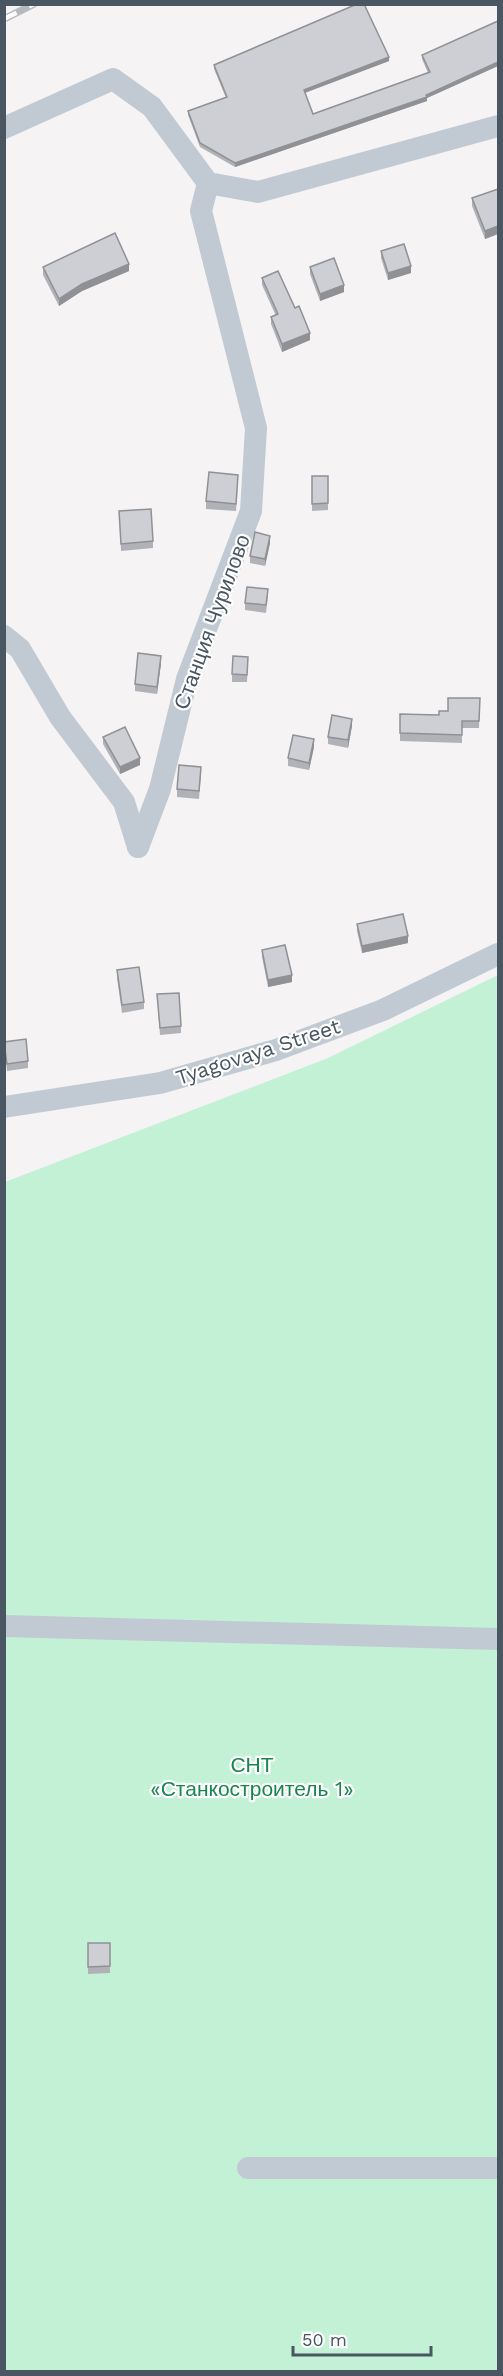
<svg xmlns="http://www.w3.org/2000/svg" width="503" height="2376" font-family="'Work Sans',sans-serif">
<style>
.green{fill:#c3f1d5}
.lines{fill:none;stroke-linecap:round;stroke-linejoin:round}
.minor{stroke:#c1cad2;stroke-width:22}
.rail-casing{stroke:#b5b8bd;stroke-width:7}
.rail{stroke:#fff;stroke-width:4.5;stroke-dasharray:14;stroke-linecap:butt}
.wall{fill:#b0b2b7}
.shaded-wall{fill:#909195}
.building{fill:#cdcfd5;stroke:#909195;stroke-width:1.5}
.labels{text-anchor:middle;stroke-width:4.5;stroke-linejoin:round;paint-order:stroke}
.street-label{font-size:21px;fill:#4a5661;stroke:#fff}
.park-label{font-size:21px;fill:#17864f;stroke:#fff}
</style>
<rect width="100%" height="100%" fill="#f5f3f3"/>
<!-- green -->
<polygon class="green" points="498,975 498,2371 5,2372 5,1182 328,1058"/>
<g class="lines">
<!-- minor -->
<g class="minor">
<polyline points="4,128 113,79 152,107 208,183 258,192 498,126"/>
<polyline points="4,636 20,649 60,717 124,802 138,847"/>
<polyline points="138,847 160,789 187,679 251,511 256,428 201,211 208,183"/>
<polyline points="4,1107 160,1083 276,1050 383,1010 498,954"/>
<polyline points="4,1626 498,1639"/>
<polyline points="248,2168 498,2168"/>
</g>
<!-- rail casing -->
<g class="rail-casing">
<polyline id="rail" points="4,19 34,4"/>
</g>
<!-- rail -->
<use href="#rail" class="rail"/>
</g>
<!-- wall -->
<g class="wall">
<polygon points="498,21 498,66 427,98 427,101 235,167 200,147 188,115 188,111 226,98 214,69 214,65 389,61 305,93 313,114 428,73 422,59 422,55"/>
<polygon points="498,189 498,234 485,239 472,206 472,198"/>
<polygon points="381,251 411,273 388,280 381,258"/>
<polygon points="43,267 129,271 82,291 59,306 43,275"/>
<polygon points="310,267 344,292 320,301 310,274"/>
<polygon points="262,278 295,308 310,340 282,352 271,324 271,317 276,316 262,285"/>
<polygon points="312,476 328,476 328,510 312,511"/>
<polygon points="238,482 236,511 206,509 206,501"/>
<polygon points="119,511 153,541 153,548 121,551"/>
<polygon points="270,543 265,566 250,563 250,556"/>
<polygon points="268,596 266,613 245,610 245,603"/>
<polygon points="248,657 247,682 232,682 232,674"/>
<polygon points="161,663 157,694 135,691 135,684"/>
<polygon points="480,698 479,728 462,728 462,743 400,741 400,714 439,715"/>
<polygon points="352,726 348,748 328,744 328,737"/>
<polygon points="103,737 140,765 120,774 103,744"/>
<polygon points="314,747 309,770 288,766 288,758"/>
<polygon points="201,774 199,799 177,797 177,789"/>
<polygon points="357,924 408,943 362,953 357,931"/>
<polygon points="262,950 292,982 268,987 262,957"/>
<polygon points="117,970 144,1002 144,1009 122,1013 117,978"/>
<polygon points="157,994 181,1026 181,1033 160,1035"/>
<polygon points="4,1042 28,1061 28,1068 7,1071"/>
<polygon points="88,1943 110,1943 110,1973 88,1974"/>
</g>
<!-- shaded-wall -->
<g class="shaded-wall">
<polygon points="389,57 389,61 304,93 304,90"/>
<polygon points="498,62 498,66 427,98 427,101 235,167 235,163 426,95"/>
<polygon points="498,226 498,234 485,239 485,231"/>
<polygon points="129,264 129,271 82,291 59,306 59,299 82,284"/>
<polygon points="411,266 411,273 388,280 388,273"/>
<polygon points="344,285 344,292 320,301 320,294"/>
<polygon points="310,333 310,340 282,352 282,344"/>
<polygon points="270,536 270,543 265,566 265,559"/>
<polygon points="161,656 161,663 157,694 157,687"/>
<polygon points="352,719 352,726 348,748 348,740"/>
<polygon points="314,739 314,747 309,770 309,763"/>
<polygon points="140,758 140,765 120,774 120,767"/>
<polygon points="408,936 408,943 362,953 362,946"/>
<polygon points="292,975 292,982 268,987 268,980"/>
</g>
<!-- building -->
<g class="building">
<polygon points="357,4 364,4 389,57 304,90 313,114 430,72 422,55 498,21 498,62 426,95 427,97 235,163 200,143 188,111 227,97 214,65"/>
<polygon points="498,189 498,226 485,231 472,198"/>
<polygon points="115,233 129,264 82,284 59,299 43,267"/>
<polygon points="404,244 411,266 388,273 381,251"/>
<polygon points="334,258 344,285 320,294 310,267"/>
<polygon points="278,271 295,308 299,306 310,333 282,344 271,317 278,314 262,278"/>
<polygon points="209,472 238,475 236,504 206,501"/>
<polygon points="312,476 328,476 328,503 312,504"/>
<polygon points="151,509 153,541 121,544 119,511"/>
<polygon points="255,532 270,536 265,559 250,556"/>
<polygon points="247,587 268,589 266,605 245,603"/>
<polygon points="138,653 161,656 157,687 135,684"/>
<polygon points="233,656 248,657 247,675 232,674"/>
<polygon points="448,698 480,698 479,721 462,721 462,735 400,733 400,714 439,715 439,711 448,711"/>
<polygon points="332,715 352,719 348,740 328,737"/>
<polygon points="125,727 140,758 120,767 103,737"/>
<polygon points="293,735 314,739 309,763 288,758"/>
<polygon points="179,765 201,767 199,791 177,789"/>
<polygon points="403,914 408,936 362,946 357,924"/>
<polygon points="285,945 292,975 268,980 262,950"/>
<polygon points="139,967 144,1002 122,1005 117,970"/>
<polygon points="179,993 181,1026 160,1028 157,994"/>
<polygon points="26,1039 28,1061 7,1064 4,1042"/>
<polygon points="88,1943 110,1943 110,1966 88,1967"/>
</g>
<g class="labels">
<!-- street labels -->
<g class="street-label">
<text transform="translate(212 622) rotate(-70)" y="7">Станция Чурилово</text>
<text transform="translate(258 1052) rotate(-18)" y="7">Tyagovaya Street</text>
</g>
<!-- park labels -->
<g class="park-label">
<text x="252" y="1772">СНТ<tspan x="252" dy="24">«Станкостроитель 1»</tspan></text>
</g>
</g>
<!-- border -->
<rect width="503" height="2376" fill="none" stroke="#4a5661" stroke-width="12"/>
<!-- scale -->
<path d="M293 2346v9h138v-9" fill="none" stroke="#4a5661" stroke-width="3"/>
<text x="302" y="2346" font-size="18" fill="#4a5661" stroke="#ffffff" stroke-width="4.5" paint-order="stroke">50 m</text>
</svg>
